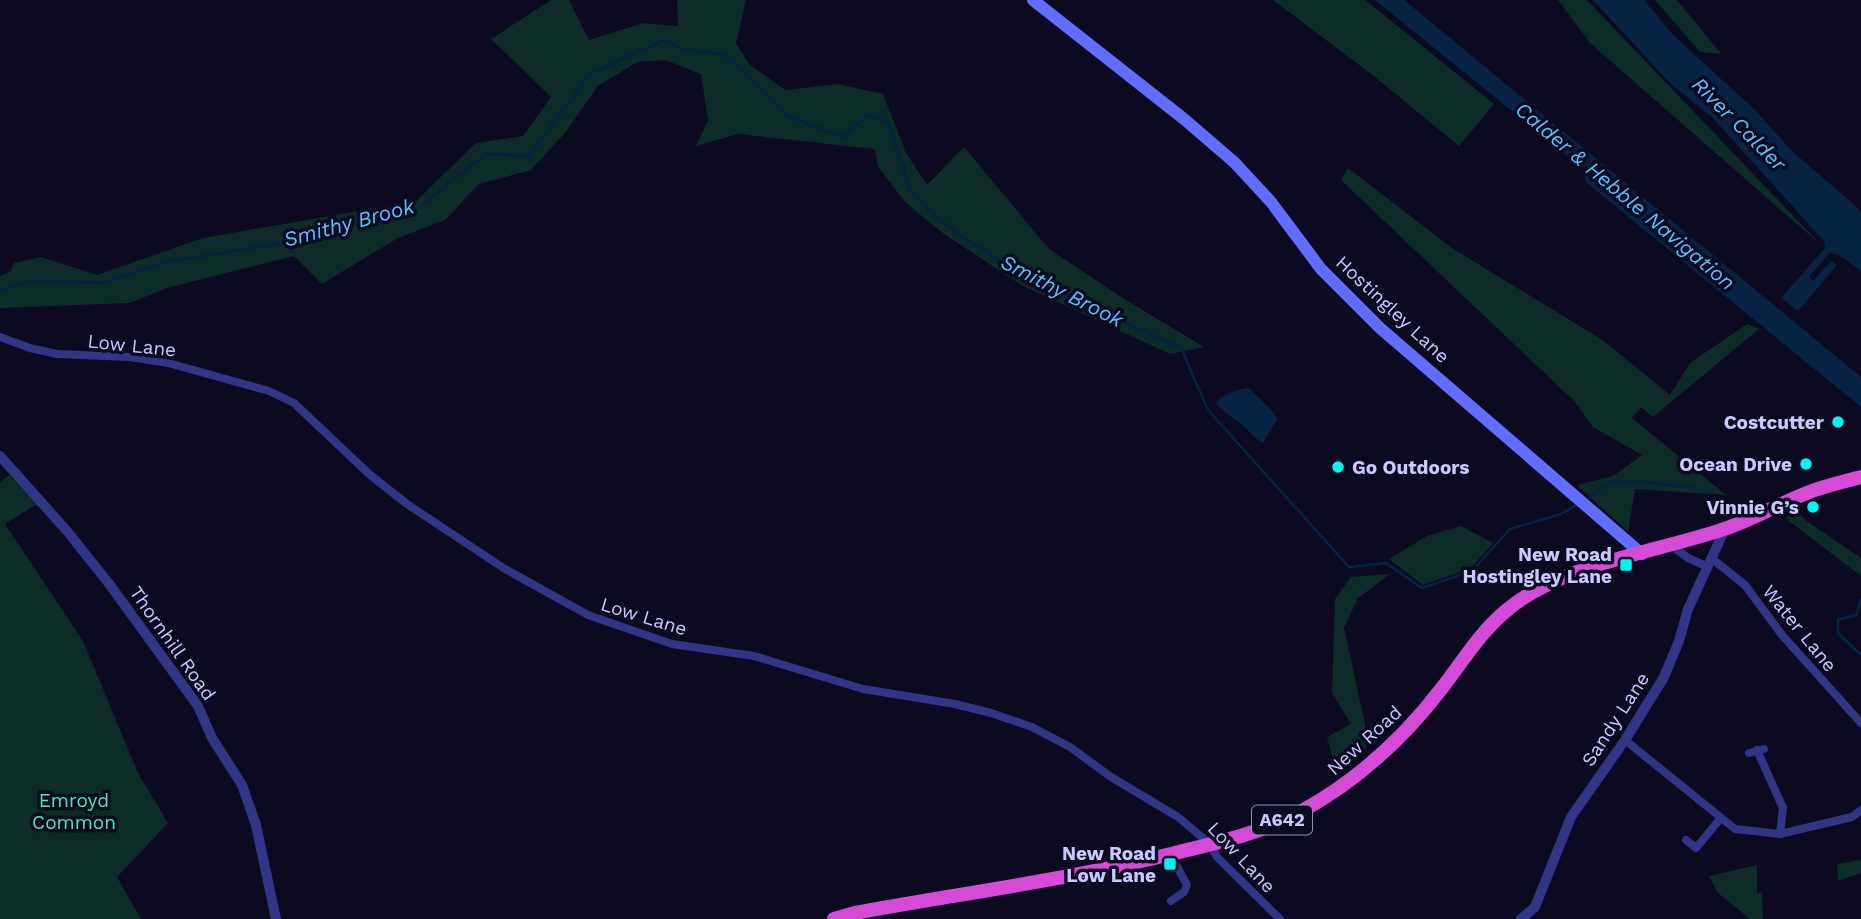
<svg xmlns="http://www.w3.org/2000/svg" width="1861" height="919" font-family="'Work Sans',sans-serif">
<style>
.green{fill:#0d2b27}
.water{fill:#062344}
.lines{fill:none;stroke-linecap:round;stroke-linejoin:round}
.stream{stroke:#062344;stroke-width:2.5}
.minor{stroke:#303585;stroke-width:8}
.tertiary{stroke:#303585;stroke-width:10}
.secondary{stroke:#606dff;stroke-width:12}
.trunk{stroke:#d64ad8;stroke-width:14}
.poi-dot{fill:#00f4f4;stroke:#0c0a20;stroke-width:2.5}
.labels{text-anchor:middle;stroke-width:7;stroke-linejoin:round;paint-order:stroke}
.shield{fill:#0c0a20;stroke:#9190bc;stroke-width:2}
.shield-label{font-size:18px;font-weight:bold;fill:#cac9ff}
.street-label{font-size:19px;fill:#cac9ff;stroke:#0c0a20}
.poi-label{font-size:19px;font-weight:bold;fill:#cac9ff;stroke:#0c0a20;text-anchor:end}
.park-label{font-size:19px;fill:#49ecb2;stroke:#0c0a20}
.water-label{font-size:21px;font-style:italic;fill:#57c3ff;stroke:#0c0a20}
</style>
<rect width="100%" height="100%" fill="#0c0a20"/>
<!-- green -->
<g class="green">
<polygon points="551,0 569,0 589,40 643,23 678,26 677,0 746,0 736,43 749,64 785,90 837,84 883,94 906,153 927,185 964,147 1049,249 1126,300 1204,347 1170,354 1023,286 944,234 906,203 878,167 875,149 738,134 696,146 708,120 701,74 665,60 637,62 598,86 564,134 531,170 479,184 445,220 398,238 322,284 294,256 167,288 130,303 0,308 0,276 11,271 14,263 41,257 97,275 203,238 416,201 476,143 523,136 551,97 491,39"/>
<polygon points="1273,0 1365,0 1494,104 1459,146 1375,77"/>
<polygon points="1558,0 1587,0 1821,245 1590,43"/>
<polygon points="1655,0 1677,0 1721,54 1700,52"/>
<polygon points="1348,168 1452,248 1604,341 1670,395 1690,363 1747,324 1759,329 1653,417 1641,407 1632,418 1726,495 1635,489 1628,532 1577,485 1613,476 1642,455 1593,427 1575,402 1341,180"/>
<polygon points="9,475 37,504 5,524 83,641 138,773 168,823 117,877 141,919 0,919 0,482"/>
<polygon points="1795,510 1805,520 1861,558 1861,576 1785,518"/>
<polygon points="1461,526 1493,543 1471,568 1423,585 1389,559 1427,536"/>
<polygon points="1390,574 1358,598 1344,628 1368,738 1366,748 1337,774 1327,737 1351,724 1332,693 1335,599 1351,577"/>
<polygon points="1861,860 1861,873 1838,881 1837,864"/>
<polygon points="1757,865 1757,893 1762,892 1763,919 1750,919 1717,892 1709,876"/>
</g>
<!-- water -->
<g class="water">
<polygon points="1375,0 1404,0 1861,377 1861,407 1587,183 1585,179 1586,171"/>
<polygon points="1593,0 1644,0 1673,35 1754,109 1792,151 1861,211 1861,271 1842,257 1830,252 1809,277 1813,281 1831,261 1837,265 1798,311 1781,298 1825,248 1824,241 1713,118 1671,84"/>
<path d="M1249,388L1273,412L1277,419L1263,443C1253,437 1248,429 1239,422C1230,416 1223,412 1216,403C1223,393 1237,390 1249,388Z"/>
</g>
<g class="lines">
<!-- stream -->
<g class="stream">
<polyline points="0,290 35,281 104,283 166,262 265,246 417,209 486,154 529,156 591,73 665,40 684,49 725,55 787,116 843,137 868,115 888,122 911,193 955,232 1027,278 1181,348 1208,410 1349,567 1386,563 1422,588 1472,571 1510,529 1561,514 1578,504"/>
<polyline points="1589,498 1611,482 1646,482 1713,491"/>
<polyline points="1861,600 1856,615 1838,620 1838,633 1861,655"/>
</g>
<!-- minor -->
<g class="minor">
<polyline points="0,337 30,348 57,354 130,357 168,363 269,391 294,403 369,474 407,504 505,569 588,615 672,644 754,656 863,689 955,704 991,713 1032,727 1070,747 1111,777 1178,817 1210,844 1217,857 1280,919"/>
<polyline points="1672,546 1688,558 1706,566"/>
<polyline points="1711,558 1745,585 1782,635 1861,723"/>
<polyline points="1625,740 1735,829 1780,834 1852,817 1861,810"/>
<polyline points="1757,750 1783,808 1780,834"/>
<polyline points="1749,753 1764,749"/>
<polyline points="1686,840 1696,848 1720,819"/>
<polyline points="1170,854 1187,885 1184,892 1171,901"/>
</g>
<!-- tertiary -->
<g class="tertiary">
<polyline points="0,456 67,531 110,585 198,706 212,738 242,785 256,825 276,919"/>
<polyline points="1521,919 1535,907 1571,817 1625,740 1664,677 1679,641 1688,609 1725,529"/>
</g>
<!-- secondary -->
<polyline class="secondary" points="1033,0 1184,119 1234,162 1271,202 1321,269 1380,328 1642,554"/>
<!-- trunk -->
<path class="trunk" d="M834,919L855,913C963,893 1073,879 1179,852C1221,842 1264,832 1302,811C1358,780 1403,739 1442,688C1463,661 1480,632 1507,610C1561,564 1657,552 1724,529C1752,520 1778,504 1807,493C1824,486 1843,482 1861,477"/>
</g>
<!-- markers -->
<g class="poi-dot">
<circle cx="1838" cy="422" r="7"/>
<circle cx="1806" cy="464" r="7"/>
<circle cx="1338" cy="467" r="7"/>
<circle cx="1813" cy="507" r="7"/>
<rect x="1619" y="558" width="14" height="14" rx="3.5"/>
<rect x="1163" y="857" width="14" height="14" rx="3.5"/>
</g>
<g class="labels">
<!-- shield labels -->
<rect class="shield" x="1252" y="805.5" width="60" height="29" rx="5"/>
<g class="shield-label">
<text x="1282" y="826">A642</text>
</g>
<!-- street labels -->
<g class="street-label">
<text transform="translate(1393 309) rotate(43)" y="7">Hostingley Lane</text>
<text transform="translate(132 345) rotate(6)" y="7">Low Lane</text>
<text transform="translate(644 616) rotate(17)" y="7">Low Lane</text>
<text transform="translate(1800 628) rotate(51)" y="7">Water Lane</text>
<text transform="translate(173 643) rotate(55)" y="7">Thornhill Road</text>
<text transform="translate(1615 719) rotate(-57)" y="7">Sandy Lane</text>
<text transform="translate(1364 740) rotate(-42)" y="7">New Road</text>
<text transform="translate(1242 857) rotate(47)" y="7">Low Lane</text>
</g>
<!-- poi labels -->
<g class="poi-label">
<text x="1824" y="429">Costcutter</text>
<text x="1792" y="471">Ocean Drive</text>
<text x="1352" y="474" text-anchor="start">Go Outdoors</text>
<text x="1799" y="514">Vinnie G’s</text>
<text x="1612" y="561">New Road<tspan x="1612" dy="22">Hostingley Lane</tspan></text>
<text x="1156" y="860">New Road<tspan x="1156" dy="22">Low Lane</tspan></text>
</g>
<!-- park labels -->
<g class="park-label">
<text x="74" y="807">Emroyd<tspan x="74" dy="22">Common</tspan></text>
</g>
<!-- water labels -->
<g class="water-label">
<text transform="translate(1739 124) rotate(45)" y="7">River Calder</text>
<text transform="translate(1625 196) rotate(40)" y="7">Calder &amp; Hebble Navigation</text>
<text transform="translate(349 223) rotate(-15)" y="7">Smithy Brook</text>
<text transform="translate(1062 291) rotate(27)" y="7">Smithy Brook</text>
</g>
</g>
</svg>
